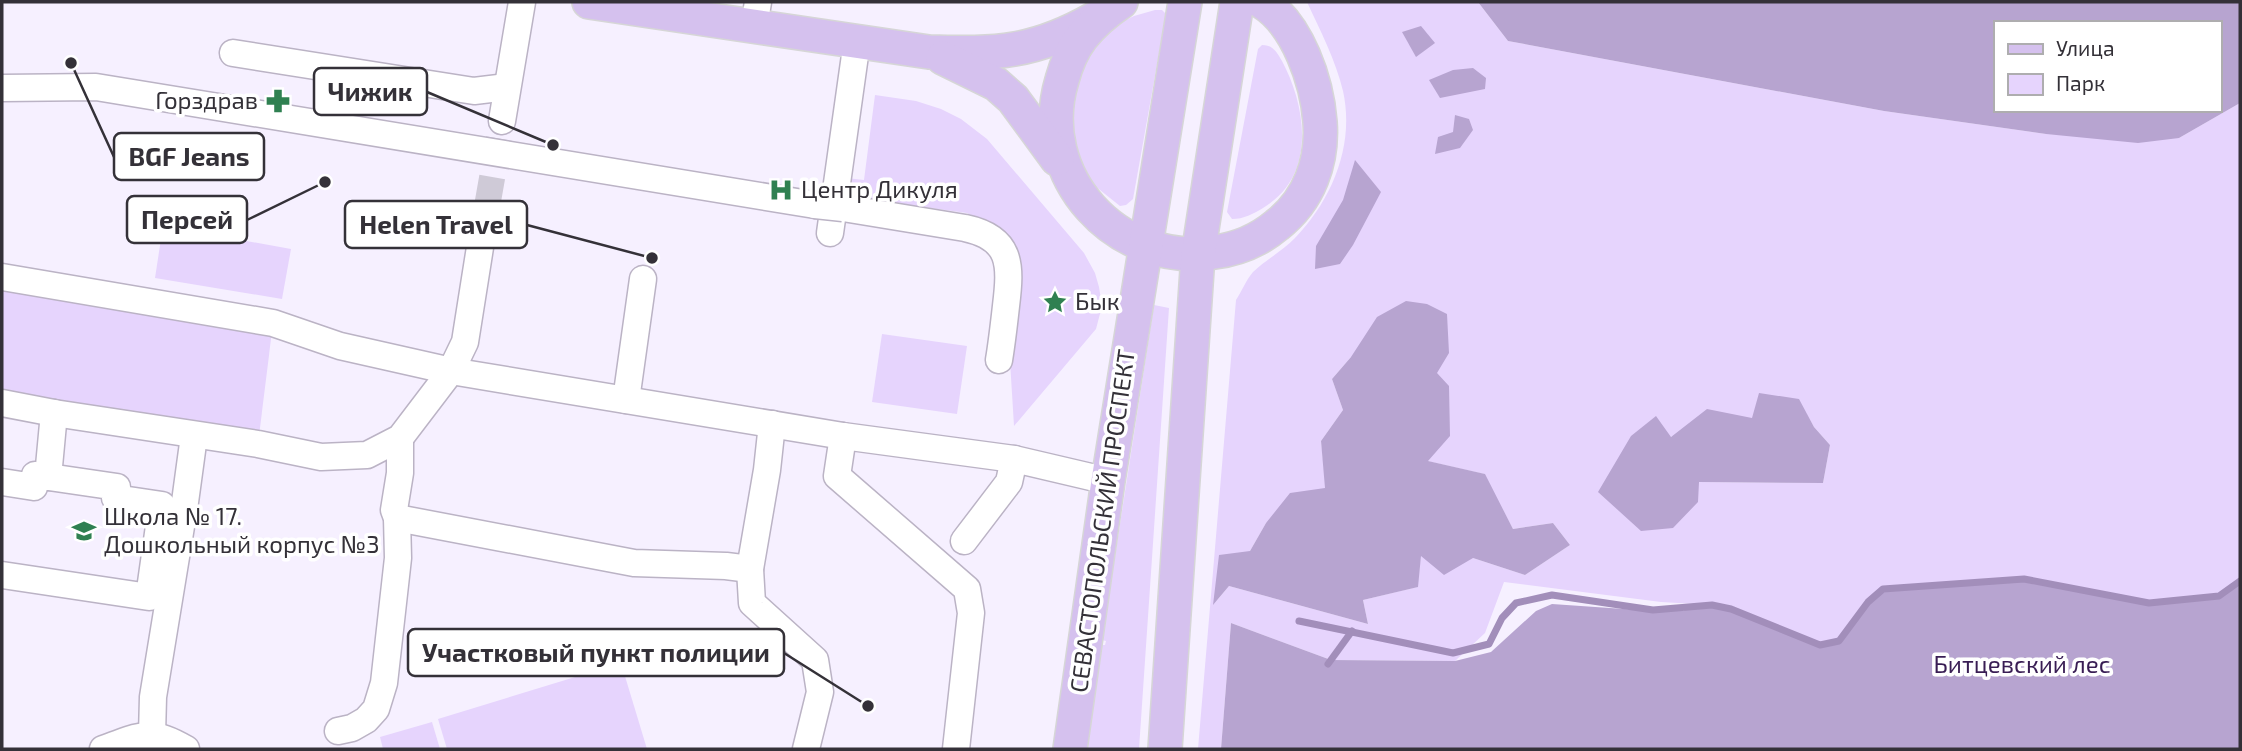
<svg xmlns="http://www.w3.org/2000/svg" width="2242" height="751" font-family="'Exo 2',sans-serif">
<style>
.green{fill:#e6d4fd;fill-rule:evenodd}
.forest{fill:#b7a4d0;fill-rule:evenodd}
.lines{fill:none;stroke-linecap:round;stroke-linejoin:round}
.stream{stroke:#a28eba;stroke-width:7}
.minor-tunnel{stroke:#cfcad7;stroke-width:26;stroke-dasharray:26 13;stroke-linecap:butt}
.minor-casing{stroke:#bbb3c5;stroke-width:29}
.major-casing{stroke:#d6d6d7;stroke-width:36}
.minor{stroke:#fff;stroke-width:26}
.major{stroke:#d5c1ee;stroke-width:33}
.minor-bridge-casing{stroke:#bbb3c5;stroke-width:29;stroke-linecap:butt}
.minor-bridge{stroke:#fff;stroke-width:26}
.labels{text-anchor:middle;stroke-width:7;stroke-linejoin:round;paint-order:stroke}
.poi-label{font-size:24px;fill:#343138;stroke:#fff;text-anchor:start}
.street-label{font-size:24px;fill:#343138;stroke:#fff}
.park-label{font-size:24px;fill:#391d54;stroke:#fff}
.leader{fill:none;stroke:#343138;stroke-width:2.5}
.callout-dot{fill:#343138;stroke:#fff;stroke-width:2.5}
.callout{fill:#fff;stroke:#343138;stroke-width:2.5}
.callout-label{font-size:26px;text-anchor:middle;font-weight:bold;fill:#343138}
</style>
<rect width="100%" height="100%" fill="#f6f0ff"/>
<!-- green -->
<g class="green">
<path d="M1307,2H1478L1508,41L1884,111L2046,134L2179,138L2240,103V581L2219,596L2149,603L2024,579L1868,602L1839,641L1820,645L1731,609L1712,605L1661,602L1504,582L1485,633L1455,661L1331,660L1231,623L1221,749H1198L1236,300C1242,291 1246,280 1253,272C1266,260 1282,251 1295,238C1332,200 1355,145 1343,91C1336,61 1320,30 1307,2ZM1351,357L1427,461L1484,474L1513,529L1553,523L1570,545L1525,575L1473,558L1421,555L1417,587L1363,600L1368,624L1229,586L1214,604L1250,551L1266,523L1326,488L1321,441L1343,410L1332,379ZM1798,399L1814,427L1830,445L1823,483L1699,482L1655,417L1670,437L1752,418Z"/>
<polygon points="1155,10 1162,10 1166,14 1133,199 1126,205 1120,206 1095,186 1080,168 1068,123 1079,69 1095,45 1113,26 1134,16"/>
<path d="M1262,45C1273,45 1277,52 1282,61C1298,91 1309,133 1297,167C1291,185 1278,199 1263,208C1253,214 1244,219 1232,219L1227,212L1258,49Z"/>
<polygon points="875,95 916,101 941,109 961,119 987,139 1084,253 1095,273 1099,287 1102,306 1096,329 1014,426 1010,361 1020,292 985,221 967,213 844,196 846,178 864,180"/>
<polygon points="163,226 291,249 282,299 155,278"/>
<polygon points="2,278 273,323 258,444 2,403"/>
<polygon points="1154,305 1169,308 1139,749 1085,749 1101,645 1105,645 1106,641 1102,640"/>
<polygon points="882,334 967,346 957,414 872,402"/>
<polygon points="621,663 647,749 447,749 438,719"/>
<polygon points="432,722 440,749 383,749 380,737"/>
</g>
<!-- forest -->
<g class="forest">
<path d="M1478,2H2240V103L2179,138L2138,143L2046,134L1884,111L1508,41ZM1995,23H2219V110H1995Z"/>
<polygon points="1421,26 1435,43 1416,57 1402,32"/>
<polygon points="1473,68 1486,78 1485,89 1440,98 1429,80 1453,70"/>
<polygon points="1455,115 1469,119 1473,130 1460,148 1435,154 1438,137 1453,132"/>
<polygon points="1355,160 1381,192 1353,245 1340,264 1315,269 1316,246 1343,200"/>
<polygon points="1406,301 1427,304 1447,314 1449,353 1437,373 1449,386 1450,436 1428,461 1485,474 1513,529 1553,523 1570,545 1525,575 1473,558 1444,575 1421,556 1418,587 1363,600 1368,624 1229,586 1213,605 1219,555 1250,551 1266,523 1290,493 1325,488 1321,441 1343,410 1332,379 1351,357 1377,317"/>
<polygon points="1759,393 1799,399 1814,427 1830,445 1823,483 1699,482 1698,502 1673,528 1641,531 1598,492 1631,436 1656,416 1671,437 1707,409 1752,418"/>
<polygon points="2024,579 2149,603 2219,596 2240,581 2240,749 1221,749 1231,623 1331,660 1455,661 1491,652 1536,611 1552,604 1653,611 1684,611 1686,604 1712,605 1731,609 1820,645 1839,640 1868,602 1883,589"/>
</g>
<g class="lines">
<!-- stream -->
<g class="stream">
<polyline points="1299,621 1453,653 1489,644 1502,618 1516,603 1552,595 1653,610 1712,605 1731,609 1820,645 1839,641 1868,602 1883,589 2024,579 2149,603 2219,596 2240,581"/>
<polyline points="1328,664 1352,631"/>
</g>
<!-- minor-tunnel -->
<polyline class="minor-tunnel" points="481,241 502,121"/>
<!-- minor casing -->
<g class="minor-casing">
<g id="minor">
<polyline points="754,26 758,2"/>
<polyline points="233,53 474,91 507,87"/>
<polyline points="2,88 96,87 815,205"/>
<polyline points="502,121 522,2"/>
<path d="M843,208L965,228C1012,238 1011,265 1006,306C1004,324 1002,342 999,360"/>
<polyline points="830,233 857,41"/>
<polyline points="2,277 273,323 340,346 451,371 843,436 1014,459 1108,481"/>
<polyline points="626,400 643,279"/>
<polyline points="2,403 54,413 258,444 321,457 367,455 400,438 451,371 465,342 481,241"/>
<polyline points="772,424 767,470 750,569 752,603 815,660 820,692 806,749"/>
<polyline points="843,436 837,476 967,589 971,613 956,749"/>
<polyline points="48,477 54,413"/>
<polyline points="2,482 34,487 35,475 117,487 115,498 162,505 149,597 2,575"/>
<polyline points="397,518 634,563 726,566 750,569"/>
<polyline points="964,541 1009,482 1014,459"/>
<polyline points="338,731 352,728 366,720 376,709 384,683 398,558 397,518 394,510 400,473 400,438"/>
<polyline points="152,735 153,697 185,502 194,436"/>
<path d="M103,749C141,736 149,727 186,749"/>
</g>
</g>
<!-- major casing -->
<g class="major-casing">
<g id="major">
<path d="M589,2L929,52C997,54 1034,53 1094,19"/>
<path d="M1121,2C1106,12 1093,23 1082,37C1072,50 1066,65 1062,80C1033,176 1117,268 1215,252C1238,249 1259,240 1277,225C1309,200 1323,162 1320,122C1317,82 1298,24 1262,2"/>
<polyline points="943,58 996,84 1013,99 1057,159"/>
<polyline points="1070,749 1108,481 1185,2"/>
<polyline points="1165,749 1198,255 1237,2"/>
</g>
</g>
<!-- minor -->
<use href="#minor" class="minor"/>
<!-- major -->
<use href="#major" class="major"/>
<!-- minor-bridge casing -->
<g class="minor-bridge-casing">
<polyline id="minor-bridge" points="815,205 843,208"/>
</g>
<!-- minor-bridge -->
<use href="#minor-bridge" class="minor-bridge"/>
</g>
<!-- icons -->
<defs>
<g id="pharmacy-bare" transform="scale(1.89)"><path d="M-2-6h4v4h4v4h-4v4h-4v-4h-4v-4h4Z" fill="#2f8051" stroke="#fff" stroke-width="2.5" paint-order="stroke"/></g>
<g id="hospital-bare" transform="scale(1.89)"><path d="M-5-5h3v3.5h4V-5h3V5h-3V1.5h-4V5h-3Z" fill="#2f8051" stroke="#fff" stroke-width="2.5" paint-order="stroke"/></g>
<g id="sight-bare" transform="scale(1.89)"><path d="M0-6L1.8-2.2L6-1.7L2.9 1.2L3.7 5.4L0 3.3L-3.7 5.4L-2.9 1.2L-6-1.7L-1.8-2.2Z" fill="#2f8051" stroke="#fff" stroke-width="2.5" paint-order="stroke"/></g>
<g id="school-bare" transform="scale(1.89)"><path d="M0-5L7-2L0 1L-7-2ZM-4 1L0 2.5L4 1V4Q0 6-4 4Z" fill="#2f8051" stroke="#fff" stroke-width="2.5" paint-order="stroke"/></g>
</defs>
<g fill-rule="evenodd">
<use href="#pharmacy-bare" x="278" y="101"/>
<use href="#hospital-bare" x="781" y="190"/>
<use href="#sight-bare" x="1055" y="302"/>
<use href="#school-bare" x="84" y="531"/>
</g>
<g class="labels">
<!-- poi labels -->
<g class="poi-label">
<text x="258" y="109" text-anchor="end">Горздрав</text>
<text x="801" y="198">Центр Дикуля</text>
<text x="1075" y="310">Бык</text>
<text x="104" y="525">Школа № 17.<tspan x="104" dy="28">Дошкольный корпус №3</tspan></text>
</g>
<!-- street labels -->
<g class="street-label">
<text transform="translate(1103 521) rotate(-82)" y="8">СЕВАСТОПОЛЬСКИЙ ПРОСПЕКТ</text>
</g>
<!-- park labels -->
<g class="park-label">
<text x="2022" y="673">Битцевский лес</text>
</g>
</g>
<!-- callouts -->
<path class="leader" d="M553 145L427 92M71 63L114 157M325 182L247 220M652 258L527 225M868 706L784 653"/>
<g class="callout-dot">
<circle cx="553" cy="145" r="7"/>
<circle cx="71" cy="63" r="7"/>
<circle cx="325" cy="182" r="7"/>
<circle cx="652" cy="258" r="7"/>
<circle cx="868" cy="706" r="7"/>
</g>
<g class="callout">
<rect x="314" y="68" width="113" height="47" rx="7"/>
<rect x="114" y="133" width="150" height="47" rx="7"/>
<rect x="127" y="196" width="120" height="47" rx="7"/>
<rect x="345" y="201" width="182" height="47" rx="7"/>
<rect x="408" y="629" width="376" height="47" rx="7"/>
</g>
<g class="callout-label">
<text x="370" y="101">Чижик</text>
<text x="189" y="166">BGF Jeans</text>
<text x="187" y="229">Персей</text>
<text x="436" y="234">Helen Travel</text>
<text x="596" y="662">Участковый пункт полиции</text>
</g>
<!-- border -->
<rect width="2242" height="751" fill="none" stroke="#343138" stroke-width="7"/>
<!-- legend -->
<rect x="1994" y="21" width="228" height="91" fill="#ffffff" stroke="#aeadaf" stroke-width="2"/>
<rect x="2008" y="44" width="35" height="10" fill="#d5c1ee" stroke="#aeadaf" stroke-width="2"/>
<text x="2056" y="56" font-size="21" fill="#343138">Улица</text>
<rect x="2008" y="74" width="35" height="21" fill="#e6d4fd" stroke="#aeadaf" stroke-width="2"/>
<text x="2056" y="91" font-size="21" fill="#343138">Парк</text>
</svg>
